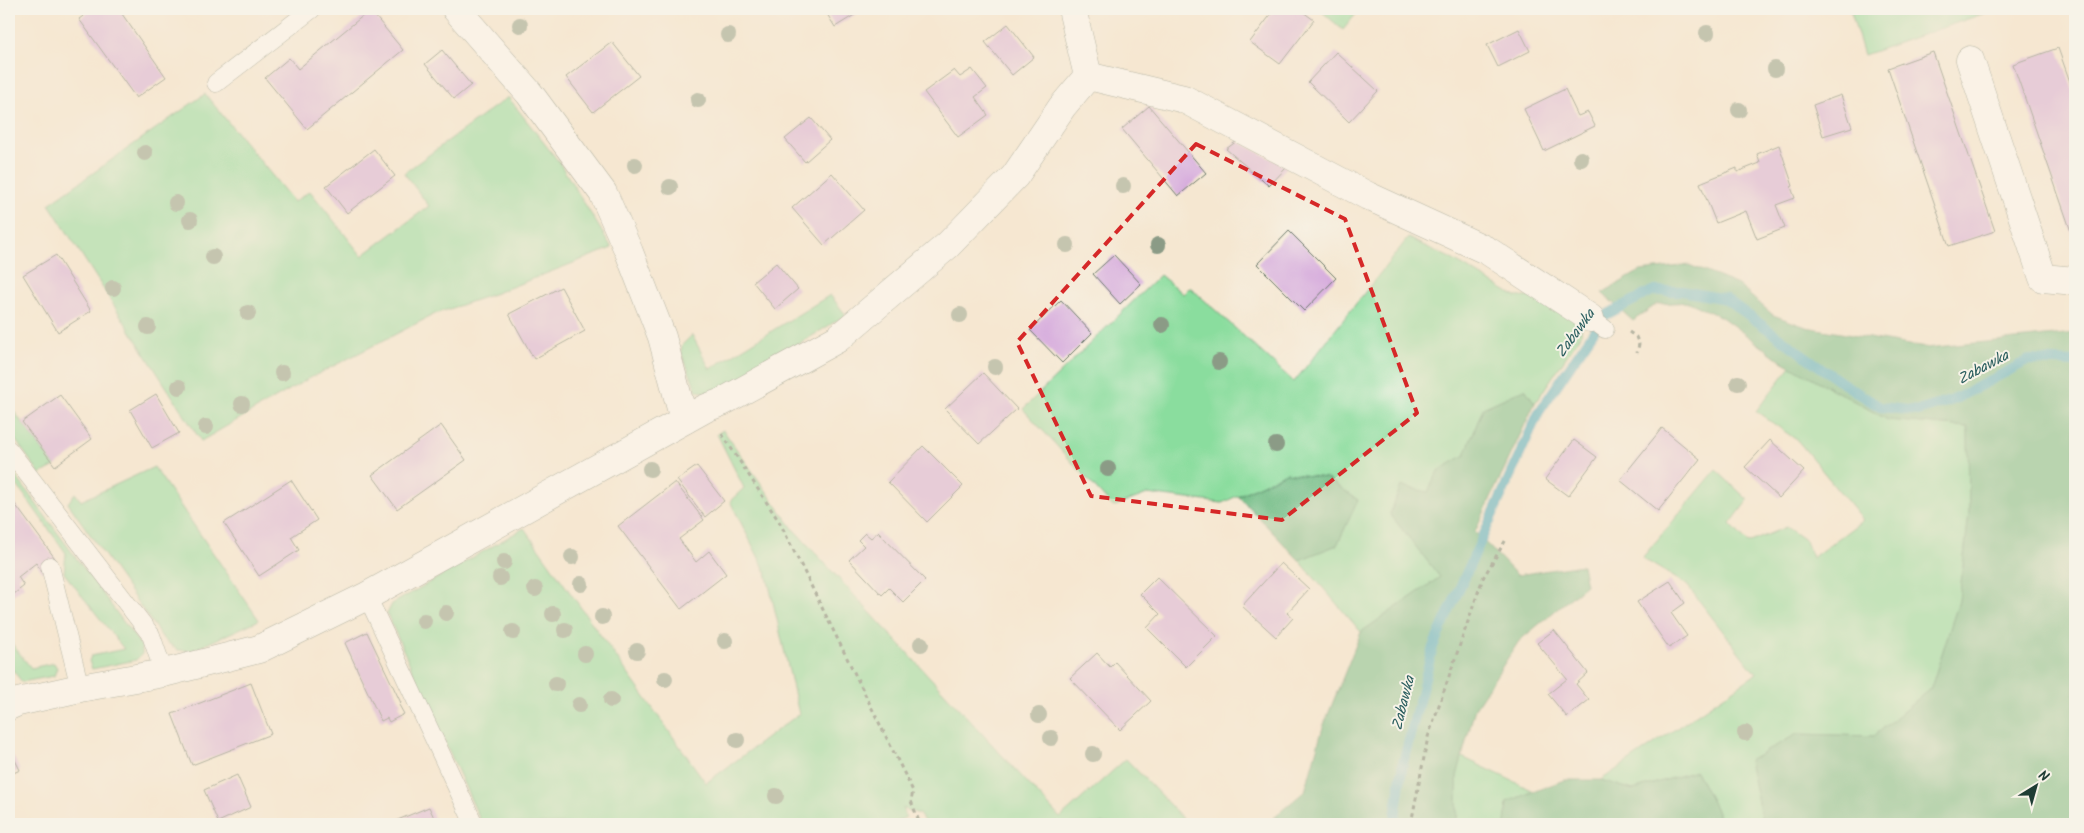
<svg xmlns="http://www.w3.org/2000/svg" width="2084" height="833" font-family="Kalam,sans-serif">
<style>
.green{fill:#8add9e;stroke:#548d69}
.forest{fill:#6fbc85;stroke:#477c5c}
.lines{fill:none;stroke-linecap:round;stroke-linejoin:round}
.stream{stroke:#40a9c0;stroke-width:10}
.building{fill:#d6aadd}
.service-casing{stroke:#6a786b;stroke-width:19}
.minor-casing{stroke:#6a786b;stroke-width:29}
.path{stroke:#6a786b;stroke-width:3;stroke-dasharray:4 4;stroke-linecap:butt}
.service{stroke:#fff;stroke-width:18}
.minor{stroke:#fff;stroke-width:28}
.tree{fill:#8b9b86}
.marked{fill:none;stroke:#d62828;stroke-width:4;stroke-dasharray:10 6;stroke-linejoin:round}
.labels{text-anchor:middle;stroke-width:4;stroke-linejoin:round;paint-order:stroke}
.water-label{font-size:15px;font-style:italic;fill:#295d5e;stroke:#f7f3e8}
</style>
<rect width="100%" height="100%" fill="#f7f3e8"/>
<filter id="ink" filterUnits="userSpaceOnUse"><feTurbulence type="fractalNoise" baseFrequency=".02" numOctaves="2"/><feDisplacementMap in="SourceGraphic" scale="10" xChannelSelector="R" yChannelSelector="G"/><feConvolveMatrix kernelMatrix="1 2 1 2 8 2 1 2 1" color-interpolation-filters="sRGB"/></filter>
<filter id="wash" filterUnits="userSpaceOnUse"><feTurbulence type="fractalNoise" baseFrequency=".0096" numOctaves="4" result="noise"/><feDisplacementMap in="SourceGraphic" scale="20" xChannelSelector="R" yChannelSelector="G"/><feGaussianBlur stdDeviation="1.12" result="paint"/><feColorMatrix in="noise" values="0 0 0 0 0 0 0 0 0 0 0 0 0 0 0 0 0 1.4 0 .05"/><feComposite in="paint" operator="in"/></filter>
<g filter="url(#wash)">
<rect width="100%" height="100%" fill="#f5e7d1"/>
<!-- green -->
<g class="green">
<polygon points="1319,9 1360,9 1343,30"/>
<polygon points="1850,9 1984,9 1985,13 1864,55"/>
<polygon points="205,94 294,202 310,191 362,256 429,206 404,173 508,97 559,162 612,248 496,293 435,314 308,379 201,441 49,204"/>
<polygon points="1408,238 1450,258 1516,297 1544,297 1582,323 1581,335 1535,403 1525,389 1483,408 1465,455 1438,471 1428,493 1401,486 1390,514 1440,577 1361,632 1299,560 1337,545 1358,500 1326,478 1286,473 1222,503 1147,494 1113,507 1023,409 1160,275 1183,294 1190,287 1294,382"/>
<polygon points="830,295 846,315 723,391 709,393 697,391 681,352 682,345 692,335 710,369"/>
<polygon points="1791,366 1888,420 1968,427 1969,513 1959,601 1931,688 1874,736 1797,734 1749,761 1762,820 1765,824 1720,824 1718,814 1696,771 1633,790 1601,780 1756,674 1687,585 1642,558 1716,470 1748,500 1730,524 1748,543 1786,527 1806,541 1812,558 1863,520 1798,441 1756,411"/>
<polygon points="9,405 55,466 40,474 9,431"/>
<polygon points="723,430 794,530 1060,818 1126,759 1188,824 926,824 919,814 902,808 906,817 892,824 482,824 387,614 392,604 524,528 706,783 799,714 766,572 730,501 744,488 717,434"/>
<polygon points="9,467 142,647 142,654 136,660 92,669 89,661 91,656 124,649 64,573 66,553 9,474"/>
<polygon points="154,467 259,620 191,651 178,650 164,640 68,503 75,493 81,501"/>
<polygon points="9,640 31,668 54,663 57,668 54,676 22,682 9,665"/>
<polygon points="1462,757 1534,791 1507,802 1505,824 1457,824 1457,776"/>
</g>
<!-- forest -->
<g class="forest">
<polygon points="1689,265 1738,285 1773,315 1806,327 1926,348 2075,333 2075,824 1765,824 1762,820 1749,761 1797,734 1874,736 1931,688 1959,601 1969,513 1968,427 1888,420 1780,360 1723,318 1689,302 1657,304 1633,321 1602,293 1640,271"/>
<polygon points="1525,389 1535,403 1475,532 1517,575 1582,565 1586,585 1519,641 1475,708 1457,776 1457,824 1291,824 1274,817 1305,791 1323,727 1361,632 1440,577 1390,514 1401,486 1428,492 1438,471 1465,455 1483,408"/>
<polygon points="1286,473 1326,478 1358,500 1337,545 1299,560 1238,496"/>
<polygon points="1696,771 1718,814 1720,824 1505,824 1507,802 1564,780 1601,780 1633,790"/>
</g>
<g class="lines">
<!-- stream -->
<polyline class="stream" points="1394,824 1403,763 1433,647 1539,412 1604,316 1652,291 1682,291 1726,299 1841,382 1880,407 1918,411 1953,400 2029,360 2075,362"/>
</g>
<g id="blocks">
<!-- building -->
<g class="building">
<polygon points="93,9 130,9 122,14 166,77 136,98 79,19"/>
<polygon points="824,9 864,9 835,27"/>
<polygon points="1275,9 1299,9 1314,20 1280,64 1250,42"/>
<polygon points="370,10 403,50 307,129 265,78 289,58 298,69"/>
<polygon points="1008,24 1034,57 1012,75 985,42"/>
<polygon points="1519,29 1530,51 1498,67 1487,45"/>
<polygon points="612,42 639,76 593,112 566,77"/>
<polygon points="2058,48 2075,96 2075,243 2013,64"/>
<polygon points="442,50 471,85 454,99 425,64"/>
<polygon points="1336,52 1378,91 1349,122 1308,82"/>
<polygon points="1933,52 1995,231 1949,246 1888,68"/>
<polygon points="972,69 987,88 975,97 988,115 958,137 924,92 954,70 960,77"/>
<polygon points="1565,89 1578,116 1588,112 1595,126 1544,151 1524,109"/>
<polygon points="1841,95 1852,127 1823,136 1813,105"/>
<polygon points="1149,106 1206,173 1178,196 1122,129"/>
<polygon points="811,118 830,140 805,162 785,139"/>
<polygon points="1237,141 1287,167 1269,186 1226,149"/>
<polygon points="1779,145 1793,186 1791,187 1795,198 1776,205 1785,228 1757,239 1746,211 1716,223 1700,183 1737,168 1737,172 1760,163 1757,154"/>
<polygon points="374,149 395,176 347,213 326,186"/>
<polygon points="832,173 864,210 824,245 792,208"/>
<polygon points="1289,231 1336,278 1304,311 1257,264"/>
<polygon points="56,255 91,311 58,332 23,275"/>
<polygon points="1114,255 1141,284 1120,304 1093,274"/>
<polygon points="776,263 798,289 775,309 753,282"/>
<polygon points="561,287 585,331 534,359 509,314"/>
<polygon points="1061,300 1092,333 1062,363 1030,330"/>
<polygon points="983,373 1017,409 979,444 945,409"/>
<polygon points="156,394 179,433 152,448 130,410"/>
<polygon points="60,395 92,439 55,466 22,422"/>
<polygon points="441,425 466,460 397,509 372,475"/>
<polygon points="1662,428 1700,459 1658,511 1620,480"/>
<polygon points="1574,440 1597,457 1568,496 1545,479"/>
<polygon points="1770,440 1804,471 1779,498 1745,467"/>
<polygon points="923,446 963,486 927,522 888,482"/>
<polygon points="697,466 724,501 705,517 677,480"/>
<polygon points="291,480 317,520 291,537 299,550 259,576 224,523"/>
<polygon points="675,482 704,520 679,539 696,562 709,551 726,574 681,609 618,526"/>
<polygon points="9,496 57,561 42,572 36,563 18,577 24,586 9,598"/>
<polygon points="878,532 925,580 903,602 889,588 882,595 849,560 864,546 858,540 865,533 871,538"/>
<polygon points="1281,563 1309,589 1287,613 1293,618 1276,637 1242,606"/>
<polygon points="1157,577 1217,636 1186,667 1147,628 1160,614 1140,594"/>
<polygon points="1670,581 1685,603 1671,613 1687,636 1669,648 1637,602"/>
<polygon points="1554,630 1588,673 1576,684 1589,700 1567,717 1548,694 1567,679 1537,643"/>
<polygon points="367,632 401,703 399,705 404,714 389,722 387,718 381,721 345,643"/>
<polygon points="1097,653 1110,667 1115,662 1151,701 1120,730 1070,678"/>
<polygon points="251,683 271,734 192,765 172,714"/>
<polygon points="10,750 20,770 9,775 9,751"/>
<polygon points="237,775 251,807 218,822 204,790"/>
<polygon points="429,807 437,824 388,824"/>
</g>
</g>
</g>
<g filter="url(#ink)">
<use href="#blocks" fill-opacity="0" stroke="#6a786b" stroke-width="1"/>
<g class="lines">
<!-- service casing -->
<g class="service-casing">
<g id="service">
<polyline points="216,83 312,9"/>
<polyline points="1590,318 1605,329"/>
<polyline points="9,450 151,635 164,673"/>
<polyline points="50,566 80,688"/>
<polyline points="367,596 474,824"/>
</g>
</g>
<!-- minor casing -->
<g class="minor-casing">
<g id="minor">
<polyline points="456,9 529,93 603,193 629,252 662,337 684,420"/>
<polyline points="1072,9 1088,76"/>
<polyline points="1970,60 2043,278 2075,281"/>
<polyline points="9,706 18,702 80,688 164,673 259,649 367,596 706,408 722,402 837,339 948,245 1015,176 1062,107 1088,76 1184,99 1368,196 1488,251 1590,318"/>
</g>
</g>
<!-- path -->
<g class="path">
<polyline points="1629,332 1636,337 1639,344 1637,353"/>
<polyline points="722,434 780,523 913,791 911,801 920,824"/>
<polyline points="1411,824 1428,737 1483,578 1507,538"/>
</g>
<!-- service -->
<use href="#service" class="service"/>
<!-- minor -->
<use href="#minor" class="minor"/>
</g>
<!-- trees -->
<g class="tree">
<circle cx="520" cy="25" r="8"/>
<circle cx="1707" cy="33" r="8"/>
<circle cx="728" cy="35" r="8"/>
<circle cx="1775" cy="69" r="8"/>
<circle cx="698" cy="100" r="8"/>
<circle cx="1739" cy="110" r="8"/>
<circle cx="145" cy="153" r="8"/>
<circle cx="1581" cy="159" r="8"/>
<circle cx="635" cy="165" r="8"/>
<circle cx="1123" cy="186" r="8"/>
<circle cx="670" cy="187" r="8"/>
<circle cx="176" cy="203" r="8"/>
<circle cx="190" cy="220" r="8"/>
<circle cx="1067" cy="245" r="8"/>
<circle cx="1158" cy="245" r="8"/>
<circle cx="213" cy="257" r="8"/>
<circle cx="113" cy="288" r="8"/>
<circle cx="248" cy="313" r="8"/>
<circle cx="960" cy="315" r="8"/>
<circle cx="1162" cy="325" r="8"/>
<circle cx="148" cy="327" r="8"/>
<circle cx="1219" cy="362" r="8"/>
<circle cx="995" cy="367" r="8"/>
<circle cx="282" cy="373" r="8"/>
<circle cx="1738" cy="383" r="8"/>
<circle cx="179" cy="387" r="8"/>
<circle cx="242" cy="404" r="8"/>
<circle cx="206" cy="427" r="8"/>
<circle cx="1276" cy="445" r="8"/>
<circle cx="650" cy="469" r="8"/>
<circle cx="1108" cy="469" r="8"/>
<circle cx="572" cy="557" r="8"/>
<circle cx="504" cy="562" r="8"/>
<circle cx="500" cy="578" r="8"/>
<circle cx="581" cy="584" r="8"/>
<circle cx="535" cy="589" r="8"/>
<circle cx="446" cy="613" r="8"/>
<circle cx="553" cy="614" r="8"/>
<circle cx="602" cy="617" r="8"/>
<circle cx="424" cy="621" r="8"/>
<circle cx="565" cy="630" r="8"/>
<circle cx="513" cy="632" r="8"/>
<circle cx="725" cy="641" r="8"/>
<circle cx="921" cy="644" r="8"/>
<circle cx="637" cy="651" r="8"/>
<circle cx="585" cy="654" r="8"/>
<circle cx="665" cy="679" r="8"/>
<circle cx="556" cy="684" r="8"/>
<circle cx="611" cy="700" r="8"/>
<circle cx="579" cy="705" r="8"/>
<circle cx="1039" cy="715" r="8"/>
<circle cx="1745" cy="733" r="8"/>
<circle cx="1051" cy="738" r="8"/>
<circle cx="737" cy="740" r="8"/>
<circle cx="1093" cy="754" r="8"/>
<circle cx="776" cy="796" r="8"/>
</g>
</g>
<!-- marked area -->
<path d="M0 0H2084V833H0ZM1196,144L1345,219L1417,413L1282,520L1091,496L1017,342Z" fill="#f5e7d1" fill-opacity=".55" fill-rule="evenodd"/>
<path class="marked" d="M1196,144L1345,219L1417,413L1282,520L1091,496L1017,342Z"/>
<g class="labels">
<!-- water labels -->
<g class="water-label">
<text transform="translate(1575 333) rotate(-54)" y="5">Zabawka</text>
<text transform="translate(1983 367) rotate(-28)" y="5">Zabawka</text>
<text transform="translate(1403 703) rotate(-76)" y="5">Zabawka</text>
</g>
</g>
<!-- margin -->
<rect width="2084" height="833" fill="none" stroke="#f7f3e8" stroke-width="30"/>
<!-- north arrow -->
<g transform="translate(2036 786) rotate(37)" stroke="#f7f3e8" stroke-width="4" paint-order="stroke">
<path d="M0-4L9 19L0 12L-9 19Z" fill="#1f3d34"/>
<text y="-8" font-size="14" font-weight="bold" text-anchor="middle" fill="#1f3d34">N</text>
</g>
</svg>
